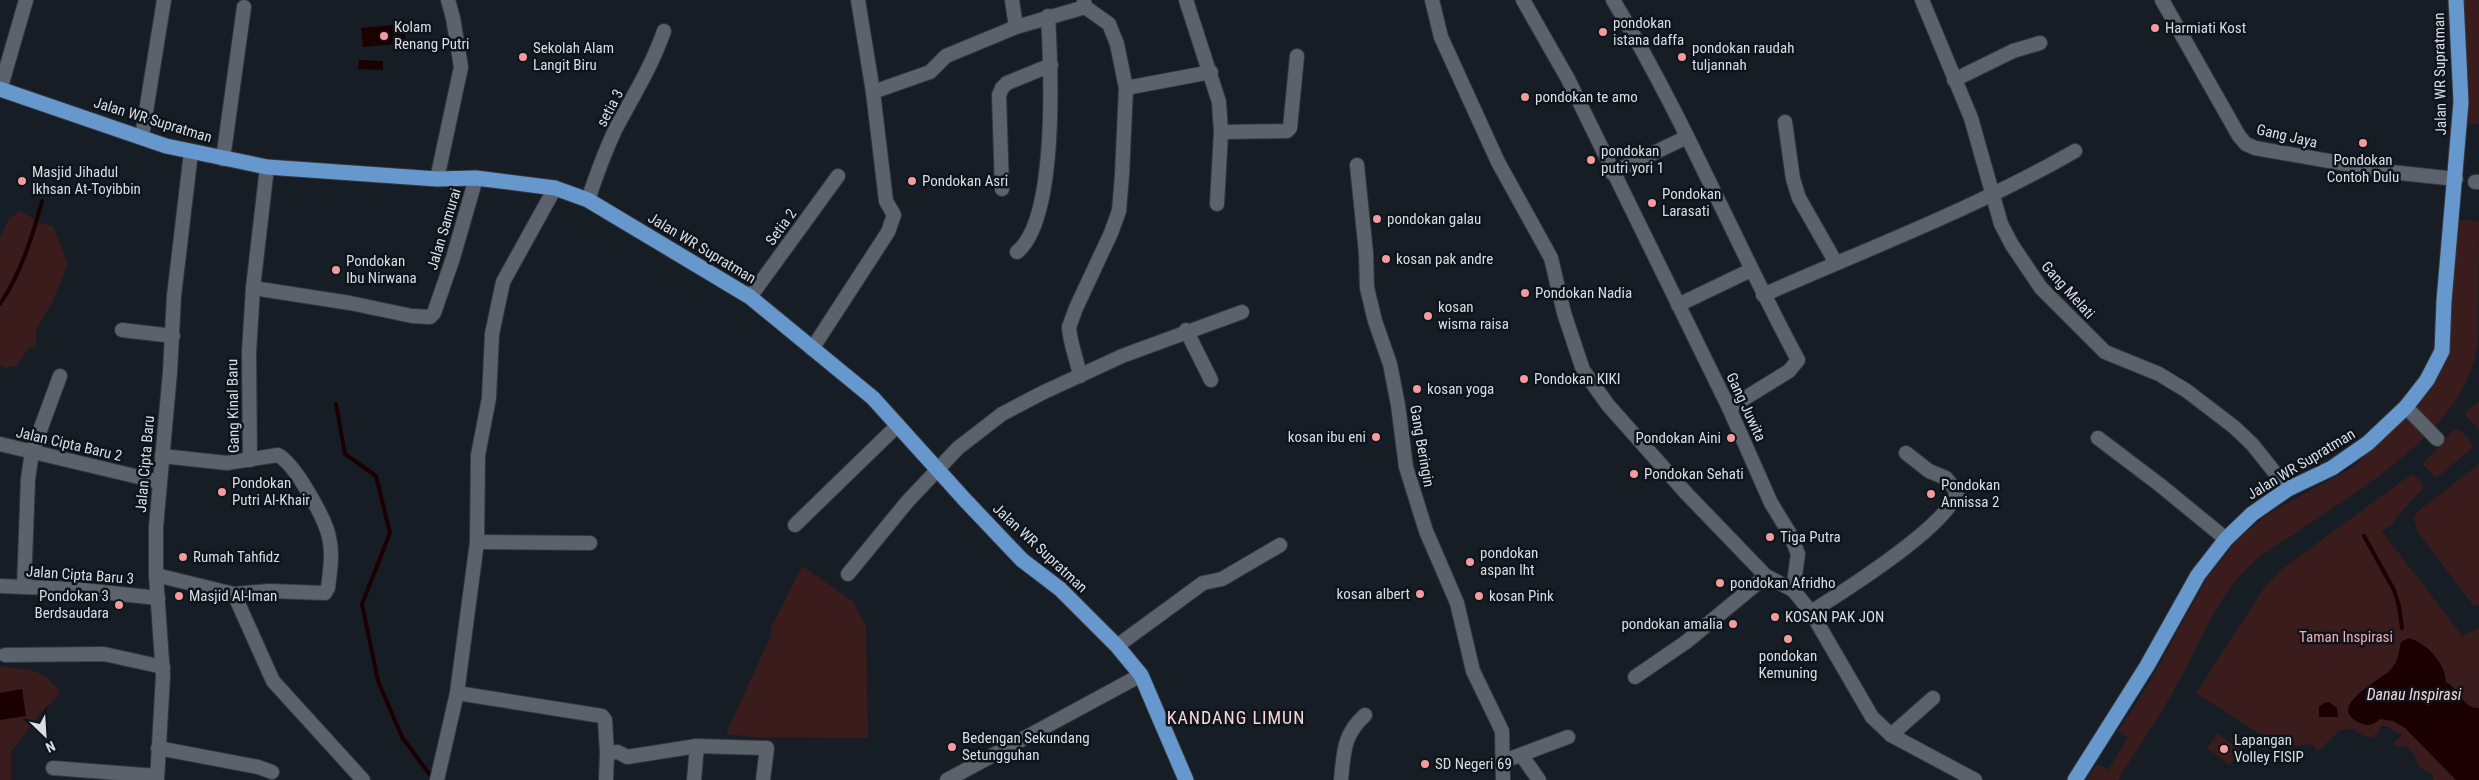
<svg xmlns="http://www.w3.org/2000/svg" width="2479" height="780" font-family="'Roboto Condensed',sans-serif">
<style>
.green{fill:#3a1c1d}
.water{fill:#1a0001}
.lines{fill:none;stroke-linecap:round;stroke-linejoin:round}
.stream{stroke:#1a0001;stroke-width:4}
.street-casing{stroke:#33373d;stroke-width:16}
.highway-casing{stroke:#33373d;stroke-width:17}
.street{stroke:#5b626b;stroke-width:14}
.highway{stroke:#6698ce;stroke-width:15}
.poi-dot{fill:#f59b9d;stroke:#0e141b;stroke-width:2}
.labels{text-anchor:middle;stroke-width:5;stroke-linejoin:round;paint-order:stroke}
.poi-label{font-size:15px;fill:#dadee3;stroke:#0e141b;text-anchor:start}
.street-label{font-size:15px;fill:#dadee3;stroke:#0e141b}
.park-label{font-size:15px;fill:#fdacad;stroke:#0e141b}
.water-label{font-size:16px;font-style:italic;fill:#f6d3d3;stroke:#0e141b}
.quarter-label{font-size:18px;letter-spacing:1px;fill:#fad6d6;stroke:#0e141b}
</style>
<rect width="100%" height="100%" fill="#171d25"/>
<!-- green -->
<g class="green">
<polygon points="2462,0 2479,0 2479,125 2466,122"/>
<polygon points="21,211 40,223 53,226 68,264 51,305 36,330 36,347 29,348 16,366 7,368 0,365 0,238 9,219"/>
<path d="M2462,220L2479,221L2478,341C2470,424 2366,486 2303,528C2285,541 2263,552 2248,567C2214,601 2197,650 2174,690C2157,721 2136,750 2118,780H2087L2097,764L2108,770L2128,738L2118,731L2149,683L2207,578L2239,538L2269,513L2355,466L2419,401L2436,379L2447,352L2456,221Z"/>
<polygon points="2479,402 2479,429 2465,415 2468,410"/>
<polygon points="2454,429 2460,430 2472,443 2473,447 2440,475 2435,477 2423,464"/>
<polygon points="2479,464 2479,605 2474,606 2418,532 2414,519 2416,513"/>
<polygon points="2410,475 2413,475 2422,482 2423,488 2396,518 2394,523 2382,531 2462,636 2479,628 2479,780 2433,780 2433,775 2419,766 2415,756 2407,746 2396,747 2394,743 2402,735 2383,725 2373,737 2365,737 2353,729 2340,730 2318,751 2311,744 2284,747 2279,746 2196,693 2266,585 2281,570"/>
<polygon points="802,566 854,602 866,627 868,738 754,737 726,734 771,635 771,628"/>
<path d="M0,667C28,669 44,668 60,693C53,705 47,704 41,713C30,725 22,739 11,751V780H0Z"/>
<polygon points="2218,733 2241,751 2230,765 2207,748"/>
</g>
<!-- water -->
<g class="water">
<polygon points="404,24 406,43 363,47 361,28"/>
<polygon points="359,60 383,61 383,70 358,69"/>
<path d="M2409,638C2428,644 2445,663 2446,682C2459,689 2463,709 2479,708V780H2456L2405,728L2393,721L2380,719C2375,723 2370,727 2363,724C2320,708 2383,680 2392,668C2398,661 2399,652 2401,642Z"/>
<polygon points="22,689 26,716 0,720 0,693"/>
<polygon points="2329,702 2337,708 2338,717 2319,717 2319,707 2324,703"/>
</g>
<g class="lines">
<!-- stream -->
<g class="stream">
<path d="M0,304C21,273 32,238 42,201"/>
<polyline points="336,404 345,454 376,476 390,533 362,604 378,681 402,737 433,779"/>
<polyline points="2364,536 2394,590 2399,606 2402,628"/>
</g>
<!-- street casing -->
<g class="street-casing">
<g id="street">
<polyline points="1012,0 1016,27"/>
<polyline points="1186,0 1219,102 1221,132 1217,204"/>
<polyline points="1432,0 1441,37 1498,162 1551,258 1564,313 1583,370 1608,405 1686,493 1766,576 1793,590"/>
<polyline points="1523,0 1568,79 1729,408 1771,503 1790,534 1798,554 1793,590 1811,612 1872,717 1891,735 1975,780"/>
<path d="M1613,0C1683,115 1734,241 1798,360L1789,371L1729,408"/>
<polyline points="1922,0 1971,118 2001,224 2012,245 2041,288 2105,352 2159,374 2187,391 2234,427 2252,444 2288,489"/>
<polyline points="2162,0 2239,136 2246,144 2255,148 2391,172 2456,179"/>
<polyline points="1954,80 2013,51 2040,43"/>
<polyline points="1126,88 1211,72"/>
<polyline points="0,90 26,0"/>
<polyline points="873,92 930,72 946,56 1016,27 1085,7"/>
<polyline points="1785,122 1793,179 1799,198 1836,263"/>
<polyline points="1221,132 1287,131 1290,128 1297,56"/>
<polyline points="142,136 164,0"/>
<polyline points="223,159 244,7"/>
<polyline points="1357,165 1366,253 1367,288 1375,321 1390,364 1398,405 1406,467 1426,531 1457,603 1473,671 1502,731 1503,780"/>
<polyline points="1612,173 1687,137"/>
<polyline points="437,179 461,67 453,18 448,0"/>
<polyline points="2475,182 2479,182"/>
<polyline points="1002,189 999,95 1002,88 1007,83 1051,65"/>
<path d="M588,200C596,176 605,151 616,128C633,96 652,66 664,31"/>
<path d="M1017,252C1058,219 1051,67 1048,16"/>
<polyline points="253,288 350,303 412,316 430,317 434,313 453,258 476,178"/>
<path d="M1763,295C1867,249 1976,208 2075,151"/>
<polyline points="750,297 838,176"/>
<polyline points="1678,305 1751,270"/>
<polyline points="122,330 173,336"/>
<polyline points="1186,330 1211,380"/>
<polyline points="812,349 888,232 894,215 886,201 873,92 858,0"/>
<path d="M1080,376C1077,359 1070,344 1069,327L1076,308L1111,233L1119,211L1122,175L1126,88L1117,44L1109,24L1085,7L1084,0"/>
<polyline points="2406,407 2437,439"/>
<polyline points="2098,438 2160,485 2226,539"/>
<polyline points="0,444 160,482"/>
<path d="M162,456L227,463L278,455C295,464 325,518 329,537C333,554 330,571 328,588L325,593L269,591L234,594"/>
<polyline points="250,460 249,352 253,288 267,167"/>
<polyline points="795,525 898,425"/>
<polyline points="477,542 590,543"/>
<polyline points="848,574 907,502 958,448 1002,414 1042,393 1122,356 1242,312"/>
<polyline points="156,575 234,594 273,681 363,780"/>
<polyline points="0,586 74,589 158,598"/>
<polyline points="24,587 28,479 32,452 60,376"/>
<path d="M1811,612C1844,591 1947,527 1957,492L1946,478L1929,471L1906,453"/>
<polyline points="1117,646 1203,583 1222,579 1280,545"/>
<polyline points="5,655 104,654 163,667"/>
<polyline points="1635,677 1686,642 1766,576"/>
<polyline points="457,693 602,716 605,720 607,753 618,752 627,757 697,746 767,748 763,780"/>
<polyline points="1891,735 1933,698"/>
<polyline points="158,748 258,767 272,772"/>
<polyline points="1522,756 1539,780"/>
<polyline points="1504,761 1568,737"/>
<polyline points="53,768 157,776"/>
<polyline points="157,780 163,676 156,575 156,527 170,372 174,296 191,152"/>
<polyline points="437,780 457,693 477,542 478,455 489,398 492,334 503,282 555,188"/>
<polyline points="606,780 607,753"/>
<polyline points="694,780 697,746"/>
<polyline points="947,780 1141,675"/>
<path d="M1341,780C1344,752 1343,735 1365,715"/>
</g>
</g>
<!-- highway casing -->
<g class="highway-casing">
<g id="highway">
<polyline points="0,89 166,146 267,167 437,179 476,178 555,188 588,200 750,297 873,398 965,500 1022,560 1060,589 1117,646 1141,675 1186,780"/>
<polyline points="2075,780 2147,666 2198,575 2226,539 2252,514 2288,489 2332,468 2368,443 2406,407 2427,380 2442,351 2444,301 2461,102 2456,0"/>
</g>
</g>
<!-- street -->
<use href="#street" class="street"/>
<!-- highway -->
<use href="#highway" class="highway"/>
</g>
<!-- markers -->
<g class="poi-dot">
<circle cx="2155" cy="28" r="5"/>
<circle cx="1603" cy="32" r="5"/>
<circle cx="384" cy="36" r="5"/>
<circle cx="523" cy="57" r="5"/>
<circle cx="1682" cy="57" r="5"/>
<circle cx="1525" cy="97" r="5"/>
<circle cx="2363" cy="143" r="5"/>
<circle cx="1591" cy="160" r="5"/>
<circle cx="22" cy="181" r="5"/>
<circle cx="912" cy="181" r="5"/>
<circle cx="1652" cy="203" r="5"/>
<circle cx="1377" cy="219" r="5"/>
<circle cx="1386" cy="259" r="5"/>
<circle cx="336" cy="270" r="5"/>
<circle cx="1525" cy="293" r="5"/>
<circle cx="1428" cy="316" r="5"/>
<circle cx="1524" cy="379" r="5"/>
<circle cx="1417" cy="389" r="5"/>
<circle cx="1376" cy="437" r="5"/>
<circle cx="1731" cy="438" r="5"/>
<circle cx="1634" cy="474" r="5"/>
<circle cx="222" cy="492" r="5"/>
<circle cx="1931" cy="494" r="5"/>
<circle cx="1770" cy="537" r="5"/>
<circle cx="183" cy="557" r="5"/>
<circle cx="1470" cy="562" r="5"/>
<circle cx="1720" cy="583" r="5"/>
<circle cx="1420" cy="594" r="5"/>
<circle cx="179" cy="596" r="5"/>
<circle cx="1479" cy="596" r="5"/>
<circle cx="119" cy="605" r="5"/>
<circle cx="1775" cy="617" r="5"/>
<circle cx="1733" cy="624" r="5"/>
<circle cx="1788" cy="639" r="5"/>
<circle cx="952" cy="747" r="5"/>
<circle cx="2224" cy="749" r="5"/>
<circle cx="1425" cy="764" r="5"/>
</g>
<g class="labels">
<!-- poi labels -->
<g class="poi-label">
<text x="1613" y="28">pondokan<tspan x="1613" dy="17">istana daffa</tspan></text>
<text x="394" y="32">Kolam<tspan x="394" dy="17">Renang Putri</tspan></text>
<text x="2165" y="33">Harmiati Kost</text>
<text x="533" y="53">Sekolah Alam<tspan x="533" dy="17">Langit Biru</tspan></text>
<text x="1692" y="53">pondokan raudah<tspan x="1692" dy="17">tuljannah</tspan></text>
<text x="1535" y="102">pondokan te amo</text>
<text x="1601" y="156">pondokan<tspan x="1601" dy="17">putri yori 1</tspan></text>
<text x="2363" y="165" text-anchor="middle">Pondokan<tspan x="2363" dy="17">Contoh Dulu</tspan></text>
<text x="32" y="177">Masjid Jihadul<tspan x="32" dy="17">Ikhsan At-Toyibbin</tspan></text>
<text x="922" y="186">Pondokan Asri</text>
<text x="1662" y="199">Pondokan<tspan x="1662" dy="17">Larasati</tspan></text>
<text x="1387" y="224">pondokan galau</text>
<text x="1396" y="264">kosan pak andre</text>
<text x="346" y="266">Pondokan<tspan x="346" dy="17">Ibu Nirwana</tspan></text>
<text x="1535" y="298">Pondokan Nadia</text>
<text x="1438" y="312">kosan<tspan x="1438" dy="17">wisma raisa</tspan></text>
<text x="1534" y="384">Pondokan KIKI</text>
<text x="1427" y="394">kosan yoga</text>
<text x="1366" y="442" text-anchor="end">kosan ibu eni</text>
<text x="1721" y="443" text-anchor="end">Pondokan Aini</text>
<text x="1644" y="479">Pondokan Sehati</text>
<text x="232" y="488">Pondokan<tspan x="232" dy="17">Putri Al-Khair</tspan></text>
<text x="1941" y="490">Pondokan<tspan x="1941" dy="17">Annissa 2</tspan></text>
<text x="1780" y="542">Tiga Putra</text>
<text x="1480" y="558">pondokan<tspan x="1480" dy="17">aspan lht</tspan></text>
<text x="193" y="562">Rumah Tahfidz</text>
<text x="1730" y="588">pondokan Afridho</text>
<text x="1410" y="599" text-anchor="end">kosan albert</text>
<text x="109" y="601" text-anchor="end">Pondokan 3<tspan x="109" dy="17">Berdsaudara</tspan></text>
<text x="189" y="601">Masjid Al-Iman</text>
<text x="1489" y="601">kosan Pink</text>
<text x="1785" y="622">KOSAN PAK JON</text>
<text x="1723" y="629" text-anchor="end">pondokan amalia</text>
<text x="1788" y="661" text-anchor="middle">pondokan<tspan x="1788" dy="17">Kemuning</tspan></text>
<text x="962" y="743">Bedengan Sekundang<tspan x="962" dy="17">Setungguhan</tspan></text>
<text x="2234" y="745">Lapangan<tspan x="2234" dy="17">Volley FISIP</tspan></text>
<text x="1435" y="769">SD Negeri 69</text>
</g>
<!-- street labels -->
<g class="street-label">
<text transform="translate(2440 74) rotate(-91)" y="5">Jalan WR Supratman</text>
<text transform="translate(610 108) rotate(-62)" y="5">setia 3</text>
<text transform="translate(153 120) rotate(17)" y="5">Jalan WR Supratman</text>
<text transform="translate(2287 136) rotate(13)" y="5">Gang Jaya</text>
<text transform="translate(781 227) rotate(-54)" y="5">Setia 2</text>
<text transform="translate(444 229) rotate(-73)" y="5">Jalan Samurai</text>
<text transform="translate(702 248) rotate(31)" y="5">Jalan WR Supratman</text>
<text transform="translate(2068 290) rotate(48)" y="5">Gang Melati</text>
<text transform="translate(233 406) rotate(-91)" y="5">Gang Kinal Baru</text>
<text transform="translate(1746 407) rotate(65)" y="5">Gang Juwita</text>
<text transform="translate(69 444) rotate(13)" y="5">Jalan Cipta Baru 2</text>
<text transform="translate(1422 446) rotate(80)" y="5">Gang Beringin</text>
<text transform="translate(145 464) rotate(-85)" y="5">Jalan Cipta Baru</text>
<text transform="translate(2301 464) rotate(-31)" y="5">Jalan WR Supratman</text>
<text transform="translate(1040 548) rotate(43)" y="5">Jalan WR Supratman</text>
<text transform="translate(80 575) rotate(4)" y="5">Jalan Cipta Baru 3</text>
</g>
<!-- park labels -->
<g class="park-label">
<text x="2346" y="642">Taman Inspirasi</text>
</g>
<!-- water labels -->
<g class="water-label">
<text x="2414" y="700">Danau Inspirasi</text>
</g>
<!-- quarter labels -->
<g class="quarter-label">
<text x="1236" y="724">KANDANG LIMUN</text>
</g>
</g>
<!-- north arrow -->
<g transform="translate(45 735) rotate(155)" stroke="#0e141b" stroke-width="4" paint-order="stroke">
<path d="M0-4L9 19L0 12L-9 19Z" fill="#dadee3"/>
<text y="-8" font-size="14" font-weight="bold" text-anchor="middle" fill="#dadee3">N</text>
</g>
</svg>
